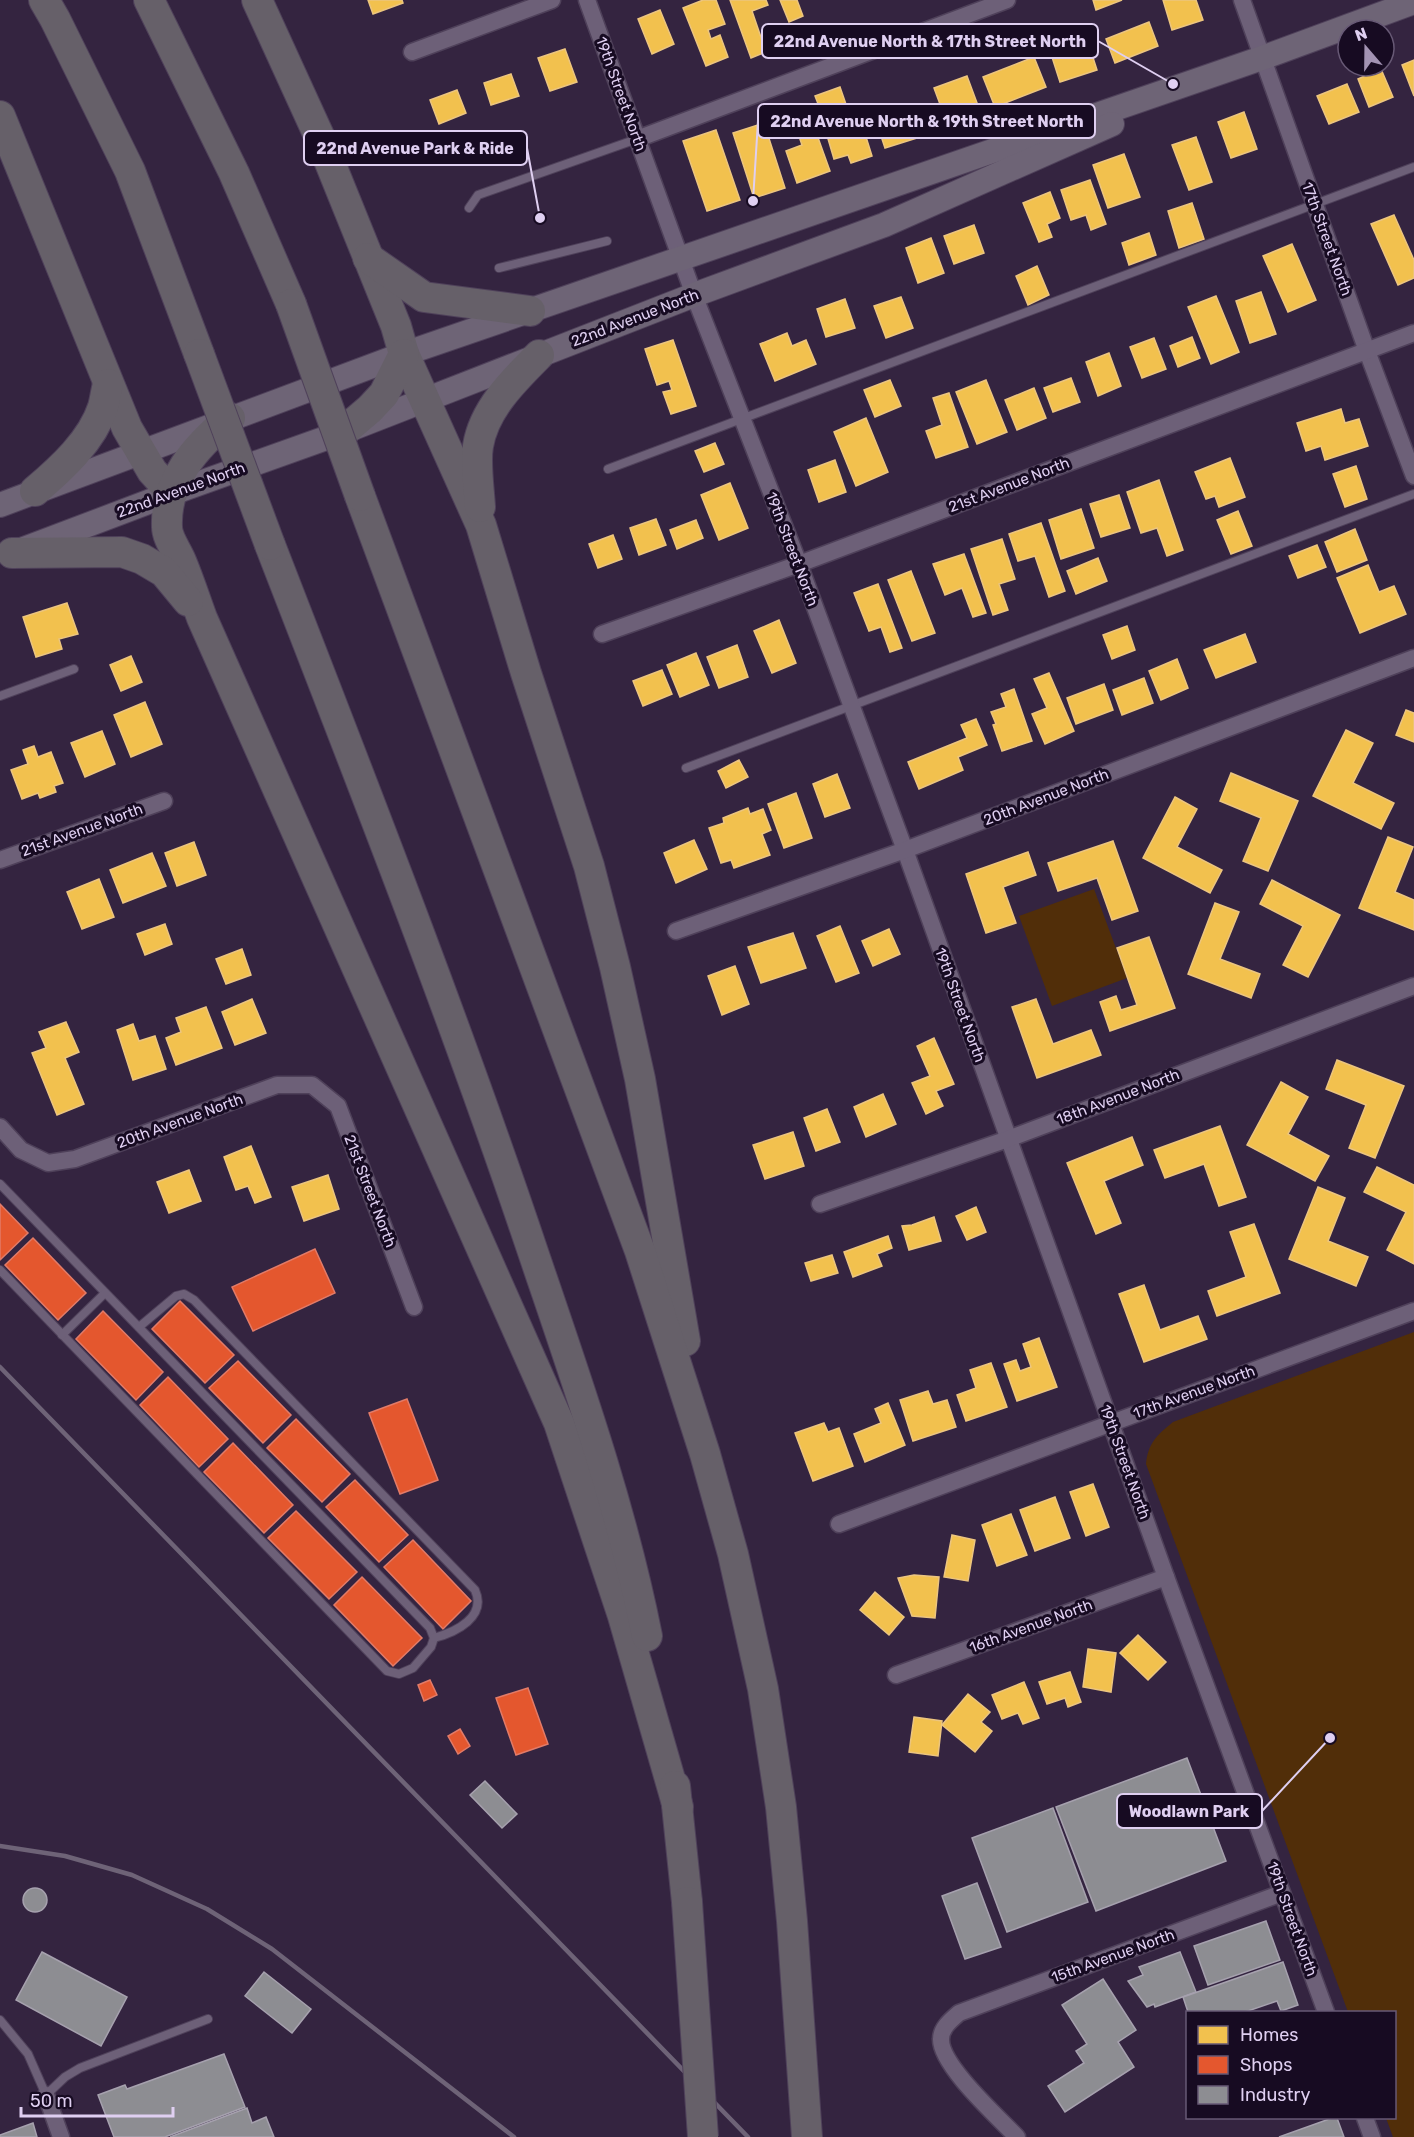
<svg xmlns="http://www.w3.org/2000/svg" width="1414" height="2137" font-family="Rubik,sans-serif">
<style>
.green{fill:#512e09}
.homes{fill:#f2c14e;stroke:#ecc57f;stroke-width:1.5}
.shops{fill:#e4572e;stroke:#e27b68;stroke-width:1.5}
.industry{fill:#8d8d92;stroke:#a6a1ae;stroke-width:1.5}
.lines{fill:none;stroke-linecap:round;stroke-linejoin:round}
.lane-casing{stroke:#4f415a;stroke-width:10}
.street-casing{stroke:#4f415a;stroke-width:19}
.secondary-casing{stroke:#4f415a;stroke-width:26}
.highway-casing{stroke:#4f415a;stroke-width:32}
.lane{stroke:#6d6078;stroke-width:8}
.street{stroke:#6d6078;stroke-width:16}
.secondary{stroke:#6e6476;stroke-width:24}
.highway{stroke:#666069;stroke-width:30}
.rail{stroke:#6e6377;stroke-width:4.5}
.highway-bridge-casing{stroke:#4f415a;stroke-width:32;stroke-linecap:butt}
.highway-bridge{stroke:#666069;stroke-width:30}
.labels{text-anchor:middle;stroke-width:6;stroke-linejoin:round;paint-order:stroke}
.street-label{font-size:15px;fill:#dfcff1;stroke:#170b22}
.leader{fill:none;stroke:#dfcff1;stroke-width:2}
.callout-dot{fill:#dfcff1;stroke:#170b22;stroke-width:2}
.callout{fill:#170b22;stroke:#dfcff1;stroke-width:2}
.callout-label{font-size:16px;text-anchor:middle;font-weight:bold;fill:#dfcff1}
</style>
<rect width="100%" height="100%" fill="#342440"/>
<!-- green -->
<g class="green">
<polygon points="1094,889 1127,978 1052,1006 1019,916"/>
<path d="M1414,1332V2137H1393L1386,2118H1394V2012H1348L1146,1464C1148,1443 1157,1435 1173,1422Z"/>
</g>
<!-- homes -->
<g class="homes">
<polygon points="368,0 402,0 403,3 373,14"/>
<polygon points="703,0 716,0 725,24 708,30 711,39 720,35 728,57 706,66 683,8"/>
<polygon points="730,0 766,0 768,5 752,11 766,52 751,58"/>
<polygon points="780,0 797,0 803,16 789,22"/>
<polygon points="1093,0 1122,0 1096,10"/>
<polygon points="1163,0 1196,0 1203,20 1172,30"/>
<polygon points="660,10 674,44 652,54 638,19"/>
<polygon points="1149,22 1158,46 1115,63 1106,39"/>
<polygon points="1088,42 1097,70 1060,82 1051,54"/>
<polygon points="565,49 577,82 550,91 538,58"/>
<polygon points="1034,57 1046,87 995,107 983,77"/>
<polygon points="1414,60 1414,96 1402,65"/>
<polygon points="1381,69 1393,97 1369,107 1358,79"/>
<polygon points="511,74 519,96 491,105 484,83"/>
<polygon points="967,76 980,111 947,123 934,88"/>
<polygon points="1347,84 1359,112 1329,124 1317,96"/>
<polygon points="840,87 848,110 824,119 815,96"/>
<polygon points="457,90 466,113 439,124 430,100"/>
<polygon points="807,107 830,171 797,183 786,151 802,145 791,113"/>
<polygon points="1244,112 1257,149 1231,158 1218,122"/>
<polygon points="909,113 917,138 885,148 877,124"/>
<polygon points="861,121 872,156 851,163 848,155 834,159 826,132"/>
<polygon points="764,123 785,188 754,198 733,133"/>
<polygon points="716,130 740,200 707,211 683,141"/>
<polygon points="1196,137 1212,182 1189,190 1172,145"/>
<polygon points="1124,154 1140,197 1108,208 1093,165"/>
<polygon points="1090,180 1106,224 1091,230 1086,215 1071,220 1061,190"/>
<polygon points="1050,192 1060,218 1047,224 1052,237 1039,242 1023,203"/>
<polygon points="1192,203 1204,239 1179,248 1168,211"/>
<polygon points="1394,215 1414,260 1414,278 1398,285 1371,224"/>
<polygon points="974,225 984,253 954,264 944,236"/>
<polygon points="1149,233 1156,255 1129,265 1122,243"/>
<polygon points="931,238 944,273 918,283 906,248"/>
<polygon points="1292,244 1316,300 1288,312 1263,256"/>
<polygon points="1037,266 1049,295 1028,305 1016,276"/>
<polygon points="1261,292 1276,334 1250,343 1236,301"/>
<polygon points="1216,296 1239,352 1211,364 1188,307"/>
<polygon points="901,297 913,328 886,338 874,306"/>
<polygon points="845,299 855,328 826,337 817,309"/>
<polygon points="787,333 792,346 806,340 816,364 775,381 760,344"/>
<polygon points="1192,337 1200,358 1178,367 1170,346"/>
<polygon points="1154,338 1166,369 1142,378 1130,347"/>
<polygon points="673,340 696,406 671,414 663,392 672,390 669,381 657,385 645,349"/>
<polygon points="1109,353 1121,386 1098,396 1086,362"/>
<polygon points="1071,378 1080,402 1053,412 1044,388"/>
<polygon points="890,380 901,406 875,417 864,390"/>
<polygon points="986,380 1007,432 977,444 956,392"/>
<polygon points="1034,388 1046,418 1017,430 1005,400"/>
<polygon points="949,393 968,447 936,458 926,431 942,425 933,398"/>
<polygon points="1341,409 1345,423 1359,419 1368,446 1325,460 1321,446 1306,451 1297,423"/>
<polygon points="866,418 888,472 856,486 834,432"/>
<polygon points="715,443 724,464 704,472 695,451"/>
<polygon points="1230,458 1245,497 1219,507 1215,496 1206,499 1195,472"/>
<polygon points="835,460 846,492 819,502 808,470"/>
<polygon points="1356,466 1367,499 1345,507 1333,474"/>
<polygon points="1159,480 1183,550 1167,556 1157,528 1141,533 1127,492"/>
<polygon points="730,483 748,528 719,540 701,495"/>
<polygon points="1119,495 1130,528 1101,537 1090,504"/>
<polygon points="1081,509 1094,548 1061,559 1049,520"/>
<polygon points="1238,511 1252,546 1231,554 1217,520"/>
<polygon points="656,519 666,545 639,555 630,528"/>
<polygon points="696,520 703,538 677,549 670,530"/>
<polygon points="1041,523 1065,591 1049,597 1035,556 1018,561 1009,534"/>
<polygon points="1355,529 1367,560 1337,572 1325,542"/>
<polygon points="613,535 622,559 598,568 589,544"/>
<polygon points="1002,539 1015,579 999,584 1008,610 993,615 971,549"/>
<polygon points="1317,545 1326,567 1298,578 1289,556"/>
<polygon points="964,554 986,613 973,617 962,588 945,595 933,564"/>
<polygon points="1098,558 1107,581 1076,594 1067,571"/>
<polygon points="1368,565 1379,592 1394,586 1406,614 1360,633 1337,578"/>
<polygon points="911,571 935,633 912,641 888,580"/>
<polygon points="878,584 902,648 890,652 881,627 869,631 854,593"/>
<polygon points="67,603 78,634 59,639 62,649 36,657 23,617"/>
<polygon points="779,620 796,663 772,673 754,631"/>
<polygon points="1127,626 1135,650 1112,659 1103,635"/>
<polygon points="1245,634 1256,662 1216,678 1204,650"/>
<polygon points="737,645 748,677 719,688 707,657"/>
<polygon points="696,653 709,685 680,697 667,665"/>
<polygon points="131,656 142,682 121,691 110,665"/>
<polygon points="1177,659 1188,688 1161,700 1149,671"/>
<polygon points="662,670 672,694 643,706 633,681"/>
<polygon points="1049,673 1074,731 1045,744 1032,714 1047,708 1034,679"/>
<polygon points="1144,678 1153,703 1122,715 1113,690"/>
<polygon points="1104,684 1113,710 1076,724 1067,698"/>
<polygon points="1014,689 1032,741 1002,751 993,725 996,724 991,712 1006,707 1001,694"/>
<polygon points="145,702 162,744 131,757 114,715"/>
<polygon points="1406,710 1414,713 1414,742 1396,735"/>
<polygon points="976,719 987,745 958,757 963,770 919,789 908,762 967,738 961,725"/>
<polygon points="1346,730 1373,743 1353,783 1394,803 1381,829 1313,796"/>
<polygon points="102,731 115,764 85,777 71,743"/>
<polygon points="34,746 38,757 51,752 63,783 54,786 56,792 40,798 38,793 22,799 11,770 28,764 23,750"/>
<polygon points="739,760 748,777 726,788 718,771"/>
<polygon points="1231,773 1298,801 1268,871 1243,861 1261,818 1220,801"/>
<polygon points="837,774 850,808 825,817 813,784"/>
<polygon points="796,793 812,838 784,848 768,804"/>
<polygon points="1175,797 1197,809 1177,847 1222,870 1210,893 1143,858"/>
<polygon points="748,808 750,814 763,809 771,830 762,834 770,855 734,868 731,860 721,863 709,828 724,823 723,818"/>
<polygon points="1388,837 1413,847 1395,892 1414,900 1414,930 1359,908"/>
<polygon points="694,840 707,869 676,883 664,853"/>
<polygon points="1113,841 1138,911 1112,920 1097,878 1058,891 1048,863"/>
<polygon points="194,842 206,875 177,886 165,853"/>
<polygon points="1028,852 1036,875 1003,887 1016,923 986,933 966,874"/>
<polygon points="152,853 166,886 123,903 110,870"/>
<polygon points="99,879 114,917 82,929 67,892"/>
<polygon points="1272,880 1340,915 1308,977 1283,965 1303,926 1260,904"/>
<polygon points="1215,903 1239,912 1220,959 1260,974 1251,998 1188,974"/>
<polygon points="165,924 172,944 145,955 137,934"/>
<polygon points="840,926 859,973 836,982 817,936"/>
<polygon points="889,929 900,954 873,966 862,941"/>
<polygon points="793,933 806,968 761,983 748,947"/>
<polygon points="1149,937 1175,1008 1110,1031 1100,1002 1116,996 1121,1010 1137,1005 1117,948"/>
<polygon points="242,949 251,975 226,984 216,959"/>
<polygon points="735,966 749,1004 722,1015 708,976"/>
<polygon points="252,999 266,1033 235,1045 222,1012"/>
<polygon points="1036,999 1053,1044 1091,1030 1101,1055 1037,1078 1012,1007"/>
<polygon points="206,1007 222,1048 176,1065 166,1038 181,1032 176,1018"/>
<polygon points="66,1022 79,1052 65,1058 84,1104 57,1115 32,1053 46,1048 39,1032"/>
<polygon points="133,1024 139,1041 155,1036 166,1069 133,1080 117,1030"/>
<polygon points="934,1038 954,1084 936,1091 943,1106 926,1114 912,1083 930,1076 917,1046"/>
<polygon points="1337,1060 1404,1086 1375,1158 1349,1148 1366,1105 1326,1089"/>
<polygon points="1281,1082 1308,1097 1288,1134 1329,1156 1315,1181 1247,1145"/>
<polygon points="883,1094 896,1124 866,1137 854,1107"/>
<polygon points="827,1109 840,1142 816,1151 804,1118"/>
<polygon points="1220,1126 1246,1197 1219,1206 1204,1164 1165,1178 1154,1150"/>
<polygon points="793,1132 804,1166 765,1179 753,1145"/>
<polygon points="1132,1137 1143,1165 1104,1181 1121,1223 1096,1234 1067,1163"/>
<polygon points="251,1146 271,1197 255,1203 248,1186 236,1190 224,1157"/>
<polygon points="1377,1167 1414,1185 1414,1264 1387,1250 1406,1212 1364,1192"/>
<polygon points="189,1170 201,1201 169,1213 157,1182"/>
<polygon points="328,1175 339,1209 304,1221 292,1187"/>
<polygon points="1318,1187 1345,1198 1328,1241 1368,1257 1356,1286 1289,1259"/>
<polygon points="976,1207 986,1232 967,1240 956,1216"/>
<polygon points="934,1217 941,1241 909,1250 902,1226 912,1225"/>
<polygon points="1254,1224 1280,1293 1217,1316 1208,1291 1246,1277 1230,1232"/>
<polygon points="888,1236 892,1248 877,1254 882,1266 853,1277 844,1252"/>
<polygon points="832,1255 838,1273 811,1281 805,1263"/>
<polygon points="1144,1285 1160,1330 1198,1316 1207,1339 1144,1362 1119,1294"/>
<polygon points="1039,1338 1057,1387 1017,1401 1004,1364 1016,1360 1020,1371 1031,1367 1023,1344"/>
<polygon points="991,1363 1007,1407 966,1421 957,1395 976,1388 970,1370"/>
<polygon points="928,1391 933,1404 947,1400 956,1427 913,1441 900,1400"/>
<polygon points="888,1403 905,1445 865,1462 854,1434 881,1423 875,1409"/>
<polygon points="824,1423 828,1432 839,1428 853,1466 813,1481 795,1433"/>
<polygon points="1093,1484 1109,1527 1086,1536 1070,1492"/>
<polygon points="1055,1497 1070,1538 1035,1551 1020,1510"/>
<polygon points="1011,1514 1027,1555 997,1566 982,1525"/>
<polygon points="952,1535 975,1540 968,1581 944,1577"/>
<polygon points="914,1575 939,1577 935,1618 912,1616 898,1578"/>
<polygon points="875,1592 904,1617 889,1635 860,1610"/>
<polygon points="1138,1635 1166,1662 1148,1680 1120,1653"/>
<polygon points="1088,1649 1116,1653 1111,1692 1083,1687"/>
<polygon points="1070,1672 1081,1702 1068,1707 1065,1698 1047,1704 1039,1682"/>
<polygon points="1024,1682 1039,1718 1023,1724 1018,1713 1002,1719 992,1695"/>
<polygon points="968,1694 990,1712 981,1722 992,1731 975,1752 942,1725"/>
<polygon points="914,1717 942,1721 938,1756 909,1752"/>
</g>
<!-- shops -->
<g class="shops">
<polygon points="0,1204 28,1233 0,1260"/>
<polygon points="33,1238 86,1293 58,1320 5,1265"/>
<polygon points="315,1249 335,1293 253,1331 232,1287"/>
<polygon points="180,1301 234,1355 205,1383 152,1329"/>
<polygon points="103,1311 163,1372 136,1400 76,1339"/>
<polygon points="238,1361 291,1415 263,1443 209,1388"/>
<polygon points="168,1377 228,1439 199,1467 140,1405"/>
<polygon points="407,1399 438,1480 400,1494 369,1413"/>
<polygon points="296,1419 350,1474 322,1502 267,1448"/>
<polygon points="233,1443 293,1505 264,1533 204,1472"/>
<polygon points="355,1480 408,1535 379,1562 326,1507"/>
<polygon points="296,1511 357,1572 329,1599 268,1538"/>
<polygon points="413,1540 471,1601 443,1629 384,1567"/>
<polygon points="362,1577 422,1638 393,1666 334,1605"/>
<polygon points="430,1680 437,1695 424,1701 418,1685"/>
<polygon points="528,1688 548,1744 516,1755 496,1698"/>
<polygon points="460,1729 470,1746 458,1754 448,1736"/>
</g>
<!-- industry -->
<g class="industry">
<polygon points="1187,1758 1226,1861 1096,1911 1056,1807"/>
<polygon points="485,1781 517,1814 502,1828 470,1795"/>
<polygon points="1053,1808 1088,1902 1007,1932 972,1838"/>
<polygon points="977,1883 1001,1947 965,1959 942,1896"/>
<circle cx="35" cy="1900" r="12"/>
<polygon points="1266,1921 1280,1960 1208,1985 1194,1946"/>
<polygon points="42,1952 127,1997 101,2046 16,2000"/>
<polygon points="1180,1952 1196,1992 1155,2007 1154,2004 1147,2007 1128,1981 1143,1975 1139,1967"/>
<polygon points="1283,1962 1298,2005 1281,2011 1277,2001 1245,2012 1188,2012 1183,1997"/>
<polygon points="264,1972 311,2009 292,2033 245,1996"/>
<polygon points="1103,1979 1136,2030 1118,2042 1134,2067 1065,2112 1048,2086 1084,2063 1076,2051 1087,2044 1062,2005"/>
<polygon points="224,2054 245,2107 165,2137 114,2137 98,2095 125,2085 127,2089"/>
<polygon points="247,2108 252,2123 266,2117 274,2137 170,2137"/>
<polygon points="1332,2118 1337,2118 1344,2137 1279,2137"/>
<polygon points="33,2123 37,2137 0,2137 0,2135"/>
</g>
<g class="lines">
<!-- lane casing -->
<g class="lane-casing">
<g id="lane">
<polyline points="469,208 478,195 637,139"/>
<polyline points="499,268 607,241"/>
<polyline points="608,469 1414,167"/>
<polyline points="0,696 74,669"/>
<polyline points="686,768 1414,494"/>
<polyline points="0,1184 430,1628 434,1638 431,1647 413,1668 399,1674 387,1671 0,1270"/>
<path d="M139,1327L176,1296L184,1294L194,1300L475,1590C487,1617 456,1632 434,1638"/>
<polyline points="62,1335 105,1293"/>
<polyline points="0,2020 28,2054 46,2095 65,2077 80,2068 208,2019"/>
</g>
</g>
<!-- street casing -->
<g class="street-casing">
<g id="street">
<polyline points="587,0 694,295 799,564 905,850 1166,1577 1326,2012"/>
<polyline points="1242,0 1367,351 1414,476"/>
<polyline points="412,52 552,0"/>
<polyline points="637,139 1007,0"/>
<polyline points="602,634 799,564 1414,333"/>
<polyline points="0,860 164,801"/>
<polyline points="676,931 905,850 1414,658"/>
<polyline points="0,1127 21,1150 48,1163 75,1159 277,1085 312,1085 338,1106 414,1307"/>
<polyline points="820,1204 1008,1139 1414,986"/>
<polyline points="839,1524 1414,1311"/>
<polyline points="896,1675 1166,1577"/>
<polyline points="46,2095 61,2137"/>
<polyline points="1365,2118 1372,2137"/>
<path d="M1017,2137C998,2117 940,2065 941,2039C941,2028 951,2020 959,2013L1282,1893"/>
</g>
</g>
<!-- secondary casing -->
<g class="secondary-casing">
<g id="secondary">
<polyline points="0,505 404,354 1262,58 1414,2"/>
<polyline points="24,549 172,493 343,432 694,295 884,225 1112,124"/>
</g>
</g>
<!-- highway casing -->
<g class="highway-casing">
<g id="highway">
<polyline points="44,0 55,19 130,171 199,354"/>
<polyline points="149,0 234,173 291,304"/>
<polyline points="257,0 320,138 396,326 404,354 481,525 526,673 589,866 615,967 640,1079 685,1341"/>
<polyline points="0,116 127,428 152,471 172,493"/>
<polyline points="368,258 424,297 530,311"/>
<path d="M230,418C196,446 165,480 167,527C167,538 177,551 181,561C189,580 195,599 202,618L559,1423L623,1616L678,1807"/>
<polyline points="343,432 370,409 384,394 404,354"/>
<path d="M35,491C61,469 92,441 103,407C105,400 106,391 108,384"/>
<polyline points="360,496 640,1251 705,1454 733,1554 763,1689 781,1807 792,1921 807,2137"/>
<path d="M480,507C479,489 475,463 478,446C484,409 514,380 539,355"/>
<path d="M270,545C361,780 453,1014 533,1252C576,1379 621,1505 647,1636"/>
<polyline points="12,553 122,552 142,559 164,572 188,601"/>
<polyline points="675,1786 687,1902"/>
</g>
</g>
<!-- lane -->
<use href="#lane" class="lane"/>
<!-- street -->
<use href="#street" class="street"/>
<!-- secondary -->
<use href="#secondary" class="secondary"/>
<!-- highway -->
<use href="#highway" class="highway"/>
<!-- rail -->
<g class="rail">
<polyline points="0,1367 748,2137"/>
<polyline points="0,1846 65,1856 132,1875 207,1909 272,1949 514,2137"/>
</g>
<!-- highway-bridge casing -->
<g class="highway-bridge-casing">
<g id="highway-bridge">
<polyline points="291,304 360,496"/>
<polyline points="199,354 270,545"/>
<polyline points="687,1902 703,2137"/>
</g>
</g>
<!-- highway-bridge -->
<use href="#highway-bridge" class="highway-bridge"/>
</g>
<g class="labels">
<!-- street labels -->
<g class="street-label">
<text transform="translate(621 94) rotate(70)" y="5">19th Street North</text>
<text transform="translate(1327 239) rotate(70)" y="5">17th Street North</text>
<text transform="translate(635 318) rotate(-21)" y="5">22nd Avenue North</text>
<text transform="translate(1009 485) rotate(-21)" y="5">21st Avenue North</text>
<text transform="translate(181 490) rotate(-20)" y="5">22nd Avenue North</text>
<text transform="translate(792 549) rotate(69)" y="5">19th Street North</text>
<text transform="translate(1046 797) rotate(-21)" y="5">20th Avenue North</text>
<text transform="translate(82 830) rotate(-20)" y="5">21st Avenue North</text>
<text transform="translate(960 1005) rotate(70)" y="5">19th Street North</text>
<text transform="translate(1118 1097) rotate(-21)" y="5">18th Avenue North</text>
<text transform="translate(180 1121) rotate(-20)" y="5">20th Avenue North</text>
<text transform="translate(370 1191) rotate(69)" y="5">21st Street North</text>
<text transform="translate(1194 1392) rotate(-20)" y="5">17th Avenue North</text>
<text transform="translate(1125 1462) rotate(70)" y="5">19th Street North</text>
<text transform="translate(1031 1626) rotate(-20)" y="5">16th Avenue North</text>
<text transform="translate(1292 1919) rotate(70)" y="5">19th Street North</text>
<text transform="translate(1113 1956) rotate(-20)" y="5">15th Avenue North</text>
</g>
</g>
<!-- callouts -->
<path class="leader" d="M1173 84L1098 41M753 201L758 121M540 218L527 148M1330 1738L1262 1811"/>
<g class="callout-dot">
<circle cx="1173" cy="84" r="6"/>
<circle cx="753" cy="201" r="6"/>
<circle cx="540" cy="218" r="6"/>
<circle cx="1330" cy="1738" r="6"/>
</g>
<g class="callout">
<rect x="762" y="24" width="336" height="34" rx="6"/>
<rect x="758" y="104" width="337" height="34" rx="6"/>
<rect x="304" y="131" width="223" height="34" rx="6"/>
<rect x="1117" y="1794" width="145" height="34" rx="6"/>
</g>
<g class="callout-label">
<text x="930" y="47">22nd Avenue North &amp; 17th Street North</text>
<text x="927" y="127">22nd Avenue North &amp; 19th Street North</text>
<text x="415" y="154">22nd Avenue Park &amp; Ride</text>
<text x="1189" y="1817">Woodlawn Park</text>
</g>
<!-- legend -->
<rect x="1186" y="2011" width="210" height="108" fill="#170b22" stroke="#675975" stroke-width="1.5"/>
<rect x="1198" y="2026" width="30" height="18" fill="#f2c14e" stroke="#675975" stroke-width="1.5"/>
<text x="1240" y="2041" font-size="18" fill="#dfcff1">Homes</text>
<rect x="1198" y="2056" width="30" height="18" fill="#e4572e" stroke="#675975" stroke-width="1.5"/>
<text x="1240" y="2071" font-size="18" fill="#dfcff1">Shops</text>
<rect x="1198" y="2086" width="30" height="18" fill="#8d8d92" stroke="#675975" stroke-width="1.5"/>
<text x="1240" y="2101" font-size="18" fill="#dfcff1">Industry</text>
<!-- north arrow -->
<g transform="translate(1366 48) rotate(340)"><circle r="28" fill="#170b22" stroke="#675975" stroke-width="1.5"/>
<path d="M0-4.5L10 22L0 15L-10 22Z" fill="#a393b3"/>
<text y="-9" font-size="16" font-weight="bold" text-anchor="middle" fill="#dfcff1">N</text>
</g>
<!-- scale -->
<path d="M21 2107v9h152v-9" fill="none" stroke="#dfcff1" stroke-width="3"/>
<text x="30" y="2107" font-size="18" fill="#dfcff1" stroke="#170b22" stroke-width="4.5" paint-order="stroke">50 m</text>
</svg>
